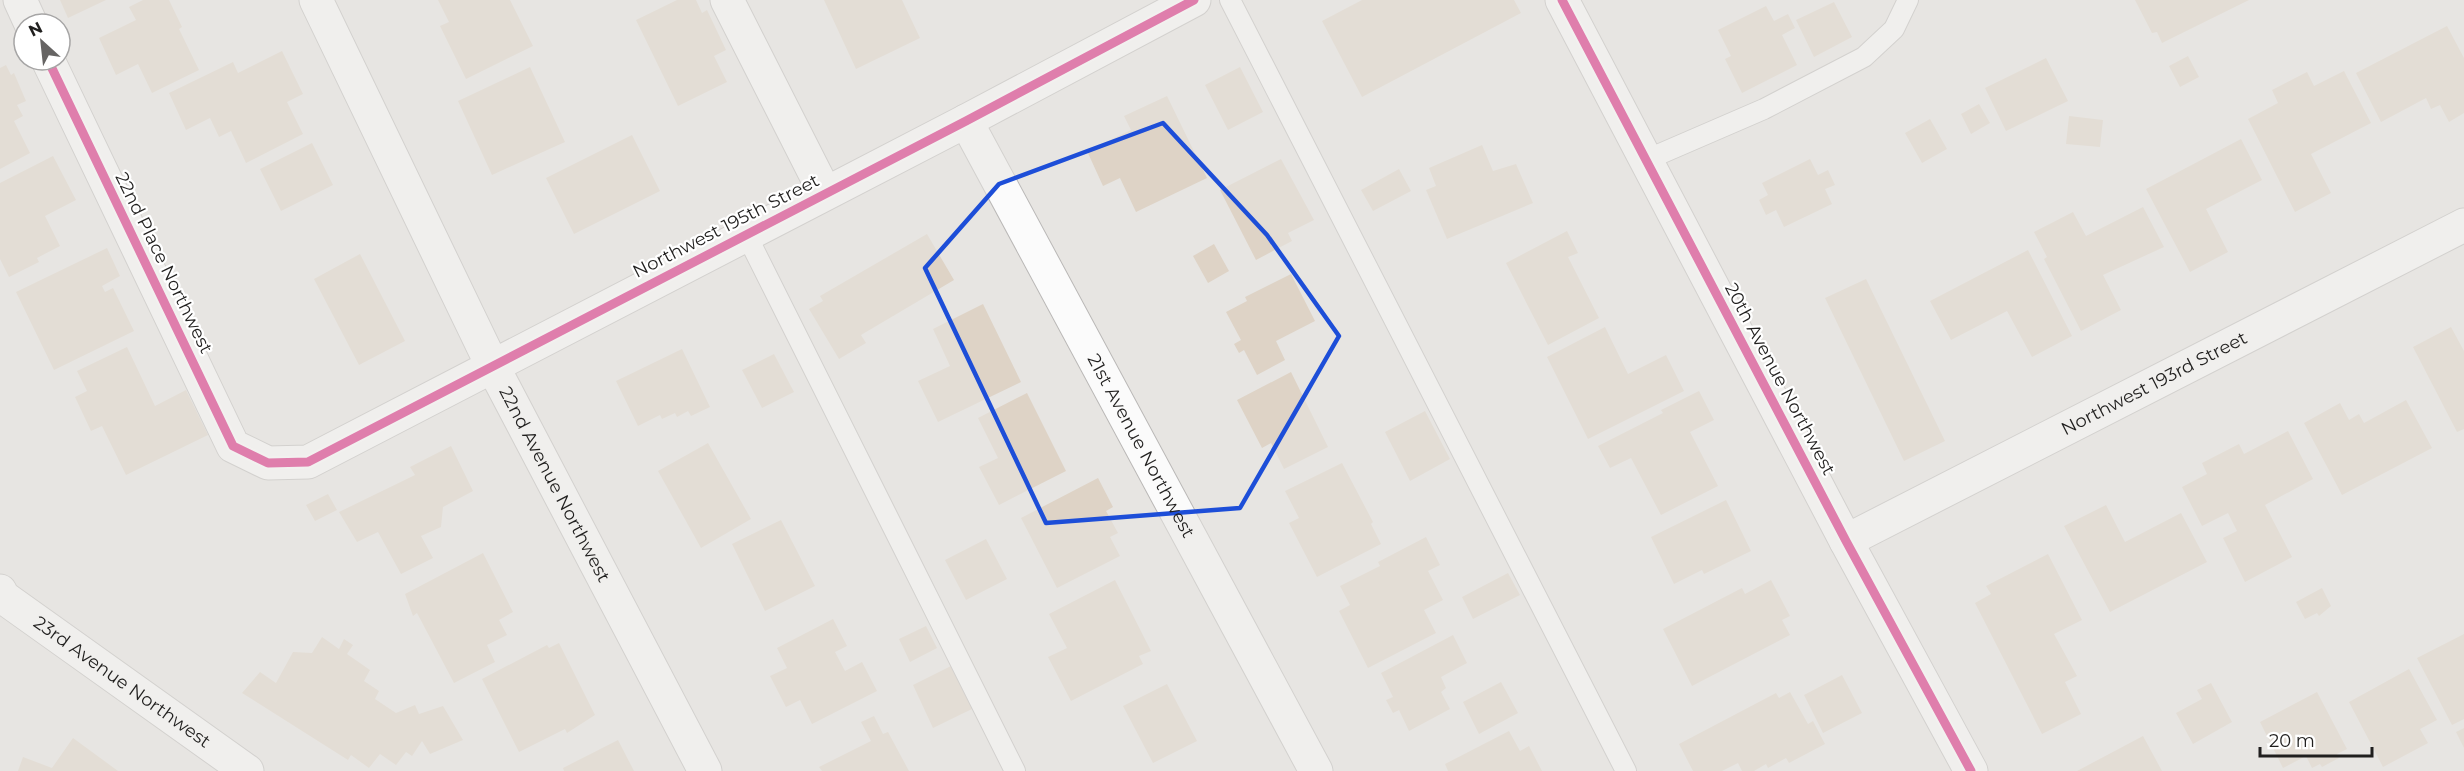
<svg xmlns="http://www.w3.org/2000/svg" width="2464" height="771" font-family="Montserrat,sans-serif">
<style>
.building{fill:#ded3c6}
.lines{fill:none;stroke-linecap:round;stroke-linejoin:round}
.service-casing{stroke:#bab8b7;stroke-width:22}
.minor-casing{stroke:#bab8b7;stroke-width:35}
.tertiary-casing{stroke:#bab8b7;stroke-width:35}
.service{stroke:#fbfbfb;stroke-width:20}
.minor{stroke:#fbfbfb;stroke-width:33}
.tertiary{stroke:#fbfbfb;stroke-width:33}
.cycleway-casing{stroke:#fff;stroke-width:13}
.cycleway{stroke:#d6006c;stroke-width:9}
.marked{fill:none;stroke:#1d4ed8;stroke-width:4.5;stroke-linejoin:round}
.labels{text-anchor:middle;stroke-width:4.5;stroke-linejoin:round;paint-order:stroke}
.street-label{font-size:18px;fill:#201f1e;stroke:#fff}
</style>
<rect width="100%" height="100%" fill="#e7e5e2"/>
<!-- building -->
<g class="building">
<polygon points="60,0 106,0 68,18"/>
<polygon points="143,0 169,0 182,27 179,29 199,70 152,93 138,64 116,75 99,38 136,20 129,7"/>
<polygon points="438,0 510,0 533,46 466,79 440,26 449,22"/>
<polygon points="677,0 696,0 702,13 707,10 726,50 714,56 727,82 678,106 636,20"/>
<polygon points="824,0 902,0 920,38 856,69"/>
<polygon points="1362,0 1514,0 1521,13 1362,97 1322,21"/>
<polygon points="2135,0 2249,0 2162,43 2157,32 2152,33"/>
<polygon points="1834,2 1852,37 1814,57 1796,20"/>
<polygon points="1766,6 1774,21 1788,14 1795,28 1782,35 1797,65 1742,93 1725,59 1731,56 1718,30"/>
<polygon points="2447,26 2464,58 2464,113 2449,122 2440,105 2431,109 2426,98 2381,122 2356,73"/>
<polygon points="282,51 303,94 287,102 303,134 246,163 231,131 219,137 210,118 186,130 169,93 233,62 238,73"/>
<polygon points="2188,56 2199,77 2180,87 2169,66"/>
<polygon points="2046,58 2068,101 2006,131 1985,88"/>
<polygon points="6,65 11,75 14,73 26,101 17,105 23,116 14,121 30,153 0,169 0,68"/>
<polygon points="530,67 565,142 492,175 458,101"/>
<polygon points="1240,67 1263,112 1228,130 1205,85"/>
<polygon points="2344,71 2371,123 2311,154 2331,193 2295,212 2248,119 2278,103 2272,90 2307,72 2314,86"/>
<polygon points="1167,96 1207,178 1136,212 1120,178 1103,186 1087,151 1131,130 1124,116"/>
<polygon points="1979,104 1990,123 1971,134 1961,114"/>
<polygon points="2069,116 2103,120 2100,147 2066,144"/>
<polygon points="1930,119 1947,149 1922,163 1905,133"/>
<polygon points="632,135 660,191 574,234 546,178"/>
<polygon points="2241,139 2262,180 2206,209 2228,252 2190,272 2146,189"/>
<polygon points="312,143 333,185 281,211 260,169"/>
<polygon points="1482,145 1493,171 1516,164 1533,203 1447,239 1426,190 1436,186 1429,168"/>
<polygon points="53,156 76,200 45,216 60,246 37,258 39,262 9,277 0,259 0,183"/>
<polygon points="1281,159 1314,220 1288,233 1292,241 1256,260 1220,190"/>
<polygon points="1810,159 1818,175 1828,170 1835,185 1825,189 1832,204 1784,227 1776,210 1766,215 1759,200 1768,195 1762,183"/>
<polygon points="1399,169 1411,191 1373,211 1361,190"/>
<polygon points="2143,207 2164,247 2103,275 2121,310 2081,331 2044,259 2047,257 2034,232 2073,212 2086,236"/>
<polygon points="1567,231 1578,253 1568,257 1599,318 1548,345 1506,263"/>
<polygon points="927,234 954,280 861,335 866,343 839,359 809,309 823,301 820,296"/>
<polygon points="1214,244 1229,271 1208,283 1193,256"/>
<polygon points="107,248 120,276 102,286 105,292 113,288 134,331 54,370 16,292"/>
<polygon points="2028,250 2072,336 2032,357 2007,311 1951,340 1930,301"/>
<polygon points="360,254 405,341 359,365 314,279"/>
<polygon points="1291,274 1315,321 1276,341 1285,360 1257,375 1244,350 1239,353 1234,344 1241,340 1226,312 1247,301 1245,297"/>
<polygon points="1866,279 1945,441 1904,461 1825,298"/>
<polygon points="983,304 1021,382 938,422 918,381 950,366 933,329"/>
<polygon points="1605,327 1628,374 1666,355 1684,391 1588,439 1547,357"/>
<polygon points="2451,327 2464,351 2464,429 2457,432 2413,347"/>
<polygon points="127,347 155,406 186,390 208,435 126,475 102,426 91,431 75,397 87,391 77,371"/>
<polygon points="682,349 710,407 691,416 688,411 677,417 675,413 662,419 660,415 638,426 616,381"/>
<polygon points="774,354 794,392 762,408 742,370"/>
<polygon points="1291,372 1328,447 1284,469 1271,443 1262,448 1237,400"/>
<polygon points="1699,391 1714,420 1690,432 1718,486 1661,515 1631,458 1610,468 1598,446 1663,413 1661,410"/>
<polygon points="1027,393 1066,471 999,505 979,467 998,458 978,418"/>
<polygon points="2406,400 2432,448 2342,495 2304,423 2340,403 2349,420 2359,414 2364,423"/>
<polygon points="1425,411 1450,459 1410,481 1385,432"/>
<polygon points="2288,431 2313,479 2265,505 2292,557 2245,582 2223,538 2237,531 2228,513 2202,526 2182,487 2207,474 2202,463 2239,444 2244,454"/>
<polygon points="708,443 751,519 701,548 658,471"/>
<polygon points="451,446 473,491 443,507 441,527 421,536 433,558 401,574 378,532 357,542 339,512 415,475 410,467"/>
<polygon points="1342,463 1373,522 1371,524 1381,544 1317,577 1289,523 1299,518 1285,491"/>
<polygon points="1098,478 1113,507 1106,511 1118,533 1110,537 1120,556 1057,588 1021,518"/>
<polygon points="328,494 337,510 315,521 306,505"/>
<polygon points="1726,500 1751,551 1704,574 1702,570 1674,584 1651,537"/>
<polygon points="2106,505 2125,542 2181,513 2207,562 2110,612 2064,526"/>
<polygon points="781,520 815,586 765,611 732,544"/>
<polygon points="1426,537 1440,565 1428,571 1443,600 1424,610 1436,633 1368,668 1339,611 1350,605 1340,586 1380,566 1378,562"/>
<polygon points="986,539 1007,579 966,600 945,560"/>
<polygon points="483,553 513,612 499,620 507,635 487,645 495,662 454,683 417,613 413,616 405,594"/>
<polygon points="2048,554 2082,620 2054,634 2077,676 2065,682 2081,714 2042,734 1975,603 1991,594 1986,586"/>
<polygon points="1508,573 1520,595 1473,619 1462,597"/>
<polygon points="1115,580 1151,651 1139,656 1143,664 1071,701 1048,657 1067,648 1049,614"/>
<polygon points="1771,580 1790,616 1782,620 1790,635 1692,686 1663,629 1742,588 1745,594"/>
<polygon points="2322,588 2331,606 2319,616 2317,613 2305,619 2296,602"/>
<polygon points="833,619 847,646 835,652 845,671 862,662 877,691 812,724 800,700 786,707 770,676 787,668 777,648"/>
<polygon points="926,626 937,648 910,662 899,639"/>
<polygon points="2464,634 2464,719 2452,725 2417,658"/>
<polygon points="1453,635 1467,663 1441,677 1446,688 1441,692 1450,709 1409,731 1399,710 1393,713 1386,700 1393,697 1381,673"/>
<polygon points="322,637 339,649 344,639 353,645 347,654 370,670 364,681 379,691 375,699 396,713 415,705 419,714 443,706 463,740 430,754 422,741 412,756 406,752 396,765 380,754 369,768 351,755 348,760 242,693 260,672 276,683 293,652 312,653"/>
<polygon points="559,643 595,715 567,733 565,729 519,752 482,679 547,645 549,648"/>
<polygon points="953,665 974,708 933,728 913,685"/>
<polygon points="2409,669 2437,720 2420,729 2428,743 2383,767 2349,702"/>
<polygon points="1842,675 1862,713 1823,733 1804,695"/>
<polygon points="1501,682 1518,713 1479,734 1463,702"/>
<polygon points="2211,683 2232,722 2193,744 2176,713 2202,699 2197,690"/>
<polygon points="1167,684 1197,741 1153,763 1123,706"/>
<polygon points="1790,692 1808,724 1813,721 1825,744 1789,763 1786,758 1768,768 1766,764 1754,771 1742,771 1738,763 1722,771 1693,771 1679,744 1776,693 1779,698"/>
<polygon points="2317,692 2347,749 2337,754 2339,758 2322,767 2320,764 2312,768 2306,756 2283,768 2260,722"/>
<polygon points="874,716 883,734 888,732 909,771 822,771 819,767 871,741 861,722"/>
<polygon points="2464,728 2464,748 2456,732"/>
<polygon points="1509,731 1520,751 1529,746 1542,771 1448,771 1445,764"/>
<polygon points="2143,736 2162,771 2077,771"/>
<polygon points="73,738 118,771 18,771 23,757 52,768"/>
<polygon points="618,740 634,771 564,771 563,768"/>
</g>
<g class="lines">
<!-- service casing -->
<g class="service-casing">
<g id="service">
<polyline points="1230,0 1626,771"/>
<polyline points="1646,160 1764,109 1864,57 1894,29 1908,0"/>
<polyline points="746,234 1015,771"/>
</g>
</g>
<!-- minor casing -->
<g class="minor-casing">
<g id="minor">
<polyline points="20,0 31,24"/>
<path id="s1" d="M316,0L492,365L705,771"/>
<polyline points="727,0 825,193"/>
<polyline points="48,60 233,446 268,463 308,462 966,121 1194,0"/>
<path id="s2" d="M966,121L1316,771"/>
<path id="s3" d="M1846,541L2464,225"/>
<path id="s4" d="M0,591L3,597L247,771"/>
</g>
</g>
<!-- tertiary casing -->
<g class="tertiary-casing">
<polyline id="tertiary" points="1562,0 1846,541 1971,771"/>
</g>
<!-- service -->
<use href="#service" class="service"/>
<!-- minor -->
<use href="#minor" class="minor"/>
<!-- tertiary -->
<use href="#tertiary" class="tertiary"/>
<!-- cycleway casing -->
<g class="cycleway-casing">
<g id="cycleway">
<polyline points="1562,0 1846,541 1971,771"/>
<polyline points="48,60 233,446 268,463 308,462 966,121 1194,0"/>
</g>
</g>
<!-- cycleway -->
<use href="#cycleway" class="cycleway"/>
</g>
<!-- marked area -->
<path d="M0 0H2464V771H0ZM1163,123L1267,235L1339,336L1240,508L1046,523L925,268L999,184Z" fill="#e7e5e2" fill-opacity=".55" fill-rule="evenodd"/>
<path class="marked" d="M1163,123L1267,235L1339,336L1240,508L1046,523L925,268L999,184Z"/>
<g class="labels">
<!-- street labels -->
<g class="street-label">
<text transform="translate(726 226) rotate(-27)" y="6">Northwest 195th Street</text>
<text transform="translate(164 263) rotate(64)" y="6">22nd Place Northwest</text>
<text transform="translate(1780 379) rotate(62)" y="6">20th Avenue Northwest</text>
<text dy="6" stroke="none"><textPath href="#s3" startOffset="346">Northwest 193rd Street</textPath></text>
<text dy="6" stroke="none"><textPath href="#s2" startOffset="369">21st Avenue Northwest</textPath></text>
<text dy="6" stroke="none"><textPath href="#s1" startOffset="540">22nd Avenue Northwest</textPath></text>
<text dy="6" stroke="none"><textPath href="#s4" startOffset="153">23rd Avenue Northwest</textPath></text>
</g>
</g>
<!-- north arrow -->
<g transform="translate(42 42) rotate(333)"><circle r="28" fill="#ffffff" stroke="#a6a5a5" stroke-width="1.5"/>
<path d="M0-4.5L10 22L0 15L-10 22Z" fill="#666463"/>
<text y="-9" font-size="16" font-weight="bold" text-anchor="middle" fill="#201f1e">N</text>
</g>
<!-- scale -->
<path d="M2260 747v9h112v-9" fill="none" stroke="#201f1e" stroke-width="3"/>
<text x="2269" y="747" font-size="18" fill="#201f1e" stroke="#ffffff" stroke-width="4.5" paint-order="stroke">20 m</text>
</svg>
